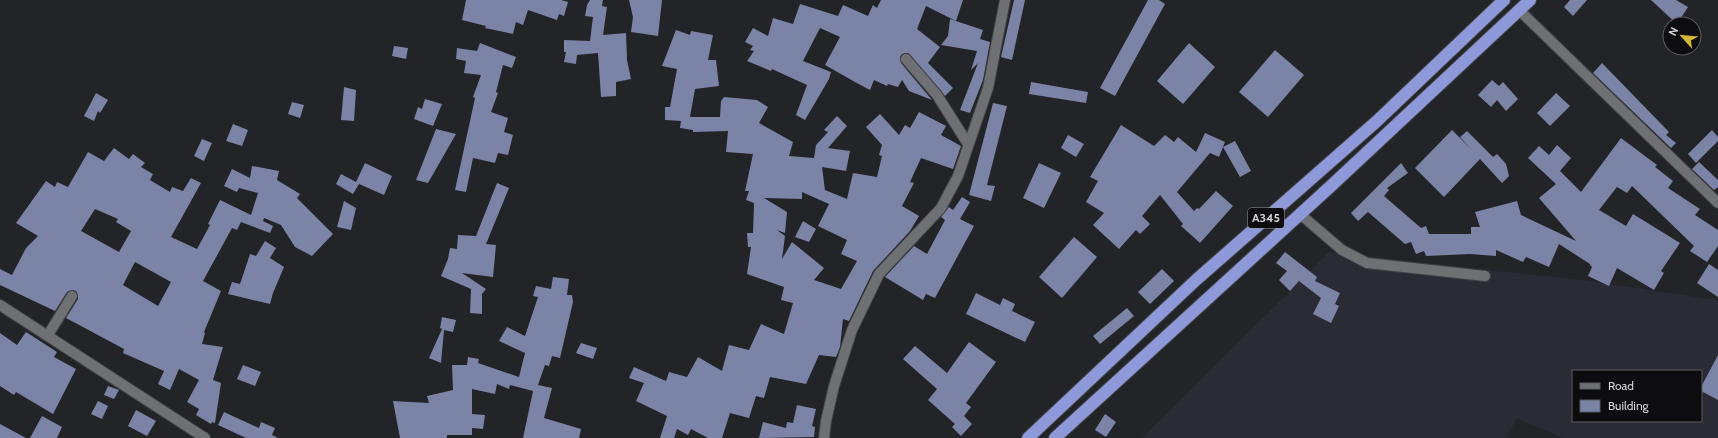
<svg xmlns="http://www.w3.org/2000/svg" width="1718" height="438" font-family="Cabin,sans-serif">
<style>
.built{fill:#2a2b34;fill-rule:evenodd}
.building{fill:#7b83a7;fill-rule:evenodd}
.lines{fill:none;stroke-linecap:round;stroke-linejoin:round}
.minor-casing{stroke:#414144;stroke-width:12}
.highway-casing{stroke:#414144;stroke-width:14}
.minor{stroke:#6f7073;stroke-width:10}
.highway{stroke:#8d99d8;stroke-width:12}
.labels{text-anchor:middle;stroke-width:4;stroke-linejoin:round;paint-order:stroke}
.shield{fill:#0d0d0f;stroke:#98999b;stroke-width:1}
.shield-label{font-size:12px;font-weight:bold;fill:#d4d5d7}
</style>
<rect width="100%" height="100%" fill="#232427"/>
<!-- built -->
<path class="built" d="M1329,252L1581,280L1718,300V438H1562L1517,418L1506,438H1142ZM1573,371H1701V421H1573Z"/>
<!-- building -->
<g class="building">
<polygon points="466,0 561,0 568,2 564,16 559,14 557,20 528,10 523,25 516,22 513,34 485,28 486,26 462,20"/>
<polygon points="590,0 603,0 602,6 607,7 603,35 626,33 627,60 631,79 616,82 616,96 601,97 598,53 577,55 576,64 564,62 566,52 564,52 564,40 590,41 593,17 585,16 587,5"/>
<polygon points="629,0 662,0 658,36 631,32 633,17"/>
<polygon points="881,0 963,0 956,21 926,6 917,29 940,47 928,63 953,88 945,96 908,53 902,54 900,57 901,63 932,100 909,91 902,80 898,87 888,84 887,86 874,80 870,90 855,82 825,65 840,37 820,28 803,61 831,72 829,79 805,120 796,115 807,85 772,69 771,71 747,61 754,51 750,50 753,46 745,42 753,28 768,36 773,18 793,24 800,4 838,16 843,5 868,16 873,5 877,8"/>
<polygon points="1014,0 1025,0 1012,60 1001,57"/>
<polygon points="1148,0 1159,0 1165,4 1115,96 1100,88"/>
<polygon points="1570,0 1587,0 1573,16 1564,7"/>
<polygon points="1651,0 1676,0 1688,7 1677,24"/>
<polygon points="950,19 983,30 980,39 990,42 983,80 970,113 960,110 978,63 971,70 977,51 941,45 948,36"/>
<path d="M676,30L690,35L691,31L713,35L708,60H716L719,86L695,89L690,117H720L721,101L724,97L757,100L768,107L759,123L793,142L789,156L814,158L816,145L828,132L824,130L837,116L847,126L828,148L850,151L846,171L822,167L825,190L847,199L853,173L877,177L882,156L879,155L882,145L866,127L880,114L899,135L905,125L910,128L919,112L946,126L941,135L961,146L953,169L921,158L910,182L914,183L902,206L919,216L910,231L873,271L849,321L843,319L840,347L836,357L819,355L806,384L770,377L764,398L756,396L749,418L730,413L722,438H708L691,429L688,435L677,429L674,438H660L667,416L636,401L644,383L629,378L634,367L666,381L669,372L687,377L698,357L722,371L729,345L749,350L761,324L784,334L793,303L781,300L784,287L747,274L751,247H748L747,233H753L754,203L746,200L749,191H745L753,154L726,152L728,131L693,132V130L680,128L681,121L665,120V107H670L677,69L662,66ZM802,192L829,204L818,226L847,240L841,254L857,261L841,289L814,280L824,268L792,242L782,259L785,236L777,230L785,233L787,212L764,198L802,199Z"/>
<polygon points="480,43 516,57 512,68 503,65 496,92 498,93 491,112 508,118 504,132 513,135 508,155 498,153 495,163 473,158 466,192 455,190 475,98 473,97 481,75 464,73 466,61 456,59 457,48 477,51"/>
<polygon points="1189,43 1215,67 1183,104 1157,81"/>
<polygon points="394,46 408,48 406,59 392,56"/>
<polygon points="1275,50 1304,75 1268,117 1239,92"/>
<polygon points="1602,63 1669,132 1666,135 1676,143 1671,148 1593,73"/>
<polygon points="1492,80 1499,86 1503,82 1518,99 1506,111 1497,100 1491,107 1478,95"/>
<polygon points="1031,82 1088,92 1086,103 1029,94"/>
<polygon points="344,87 356,90 354,121 341,120"/>
<polygon points="96,93 108,100 100,113 98,111 94,121 84,116"/>
<polygon points="1556,93 1570,106 1550,126 1537,113"/>
<polygon points="425,99 442,104 433,126 414,119 418,107 422,109"/>
<polygon points="292,102 304,105 300,118 288,114"/>
<polygon points="993,103 1007,106 987,185 995,186 991,201 969,195"/>
<polygon points="233,124 248,130 242,146 226,141"/>
<polygon points="1121,125 1154,146 1165,135 1174,142 1178,137 1196,152 1205,133 1225,142 1219,157 1210,153 1177,192 1194,211 1197,208 1199,209 1216,191 1233,206 1200,243 1181,226 1183,224 1160,195 1142,216 1150,224 1140,234 1136,230 1119,249 1093,225 1104,213 1086,202 1098,181 1090,177"/>
<polygon points="436,129 456,134 428,183 416,180"/>
<polygon points="1452,130 1472,150 1460,137 1467,131 1493,157 1497,154 1506,164 1509,176 1502,183 1480,159 1444,197 1415,168"/>
<polygon points="1712,130 1718,137 1718,141 1696,163 1688,154"/>
<polygon points="1068,135 1084,144 1076,157 1061,148"/>
<polygon points="1621,138 1657,165 1655,167 1673,181 1668,188 1700,209 1695,215 1718,230 1718,246 1707,262 1690,251 1694,246 1632,186 1627,193 1617,187 1599,210 1626,226 1633,214 1680,243 1661,271 1664,273 1654,290 1617,268 1609,286 1588,276 1592,267 1590,265 1590,264 1559,244 1549,267 1526,257 1523,262 1496,250 1496,256 1470,254 1426,256 1424,251 1416,254 1411,242 1405,244 1368,212 1358,221 1351,213 1401,163 1408,173 1387,188 1389,190 1384,196 1421,228 1426,226 1429,234 1471,234 1471,227 1480,227 1475,212 1517,201 1521,215 1576,241 1539,198 1556,184 1528,158 1539,146 1549,155 1557,145 1571,158 1560,171 1581,192"/>
<polygon points="202,139 212,143 204,161 194,156"/>
<polygon points="1235,141 1251,171 1240,177 1223,147"/>
<path d="M114,148L129,159L133,154L145,163L141,167L153,174L150,180L170,192L172,187L183,191L191,178L201,183L171,237L197,249L210,225L208,224L220,200L251,215L258,193L239,188L237,192L224,186L232,169L250,178L252,166L279,171L277,180L300,194L297,198L333,234L312,256L295,247L281,225L264,218L263,221L273,226L270,233L241,222L237,230L232,228L203,281L221,291L204,332L205,333L202,344L223,347L213,380L221,383L215,423L212,422L211,424L196,415L199,409L187,402L199,380L179,369L170,390L158,384L164,371L123,353L124,349L66,318L78,299V296L76,291L72,290L67,292L55,311L0,285V269L12,275L26,248L38,236L16,223L46,181L55,187L57,182L68,187L88,152L104,161ZM95,209L118,219L116,222L131,231L119,252L81,231ZM135,262L171,282L158,306L123,285Z"/>
<polygon points="1699,162 1718,180 1718,187 1714,190 1692,169"/>
<polygon points="365,163 392,176 384,195 359,184 353,194 336,184 341,174 356,182"/>
<polygon points="1039,163 1061,173 1044,208 1023,198"/>
<polygon points="497,183 509,188 486,244 496,245 493,277 462,273 486,289 482,294 482,314 470,313 471,289 441,276 448,259 450,248 457,249 458,235 476,236"/>
<polygon points="962,197 970,202 960,219 974,226 935,298 926,294 923,300 885,277 914,246 927,254 945,220 941,217 949,207 953,210"/>
<polygon points="344,201 356,208 351,230 337,227"/>
<polygon points="803,221 816,229 809,242 795,237"/>
<polygon points="1074,237 1097,257 1062,298 1039,277"/>
<polygon points="265,241 276,248 270,258 284,267 273,293 270,304 228,294 232,282 240,284 250,254 256,256"/>
<polygon points="1285,252 1317,277 1315,281 1340,293 1335,304 1339,306 1331,323 1313,314 1321,298 1299,281 1290,291 1279,280 1287,271 1276,263"/>
<polygon points="1709,264 1718,270 1718,297 1697,283"/>
<polygon points="1162,269 1174,281 1150,304 1138,292"/>
<polygon points="553,277 569,279 567,295 572,295 573,302 560,358 552,356 549,366 545,365 538,385 552,388 544,418 581,429 579,438 523,438 533,391 510,385 509,389 497,384 495,394 472,389 472,414 485,415 483,429 472,428 472,435 447,435 447,438 400,438 393,401 429,403 427,396 453,390 452,365 467,365 468,357 479,359 478,363 519,377 525,353 499,341 507,327 525,336 538,297 533,296 536,286 551,289"/>
<polygon points="976,293 1000,305 1003,298 1015,304 1012,311 1035,322 1025,342 966,314"/>
<polygon points="1127,308 1134,316 1100,344 1093,336"/>
<polygon points="442,317 456,320 453,332 444,330 441,363 429,358 442,329 440,328"/>
<polygon points="26,332 57,352 54,357 76,369 53,414 16,392 14,395 0,386 0,333 17,345"/>
<polygon points="969,342 996,362 966,403 971,407 964,416 972,424 961,436 952,427 955,424 928,400 937,389 903,359 915,346 947,373"/>
<polygon points="581,343 597,348 593,359 576,353"/>
<polygon points="1718,355 1718,400 1701,391 1701,387"/>
<polygon points="243,365 261,372 255,386 237,379"/>
<polygon points="108,386 119,390 114,399 104,395"/>
<polygon points="98,401 108,406 102,419 91,414"/>
<polygon points="797,405 816,409 812,426 815,427 814,437 759,438 763,422 786,428 787,422 793,423"/>
<polygon points="136,410 156,421 147,436 128,426"/>
<polygon points="224,412 259,428 261,422 275,428 272,435 278,438 246,438 218,425"/>
<polygon points="1105,414 1116,422 1106,437 1095,430"/>
<polygon points="42,416 62,427 57,438 30,438"/>
<polygon points="0,424 26,438 0,438"/>
</g>
<g class="lines">
<!-- minor casing -->
<g class="minor-casing">
<g id="minor">
<polyline points="1519,10 1718,203"/>
<polyline points="906,59 937,95 968,144"/>
<polyline points="1300,214 1342,250 1367,263 1485,276"/>
<polyline points="0,305 205,438"/>
<polyline points="48,335 72,296"/>
<polyline points="824,438 826,421 834,386 852,330 879,274 941,208 958,176 988,88 1005,0"/>
</g>
</g>
<!-- highway casing -->
<g class="highway-casing">
<g id="highway">
<polyline points="1028,438 1196,280 1377,121 1504,0"/>
<polyline points="1055,438 1332,185 1530,0"/>
</g>
</g>
<!-- minor -->
<use href="#minor" class="minor"/>
<!-- highway -->
<use href="#highway" class="highway"/>
</g>
<g class="labels">
<!-- shield labels -->
<rect class="shield" x="1248" y="208" width="36" height="20" rx="3"/>
<g class="shield-label">
<text x="1266" y="222">A345</text>
</g>
</g>
<!-- legend -->
<rect x="1572" y="370" width="130" height="52" fill="#0d0d0f" stroke="#5d5d5f"/>
<rect x="1580" y="383" width="20" height="6" fill="#6f7073" stroke="#5d5d5f"/>
<text x="1608" y="390" font-size="12" fill="#d4d5d7">Road</text>
<rect x="1580" y="400" width="20" height="12" fill="#7b83a7" stroke="#5d5d5f"/>
<text x="1608" y="410" font-size="12" fill="#d4d5d7">Building</text>
<!-- north arrow -->
<g transform="translate(1682 36) rotate(297)"><circle r="19" fill="#0d0d0f" stroke="#5d5d5f"/>
<path d="M0-3L7 15L0 10L-7 15Z" fill="#d3b635"/>
<text y="-6" font-size="11" font-weight="bold" text-anchor="middle" fill="#d4d5d7">N</text>
</g>
</svg>
